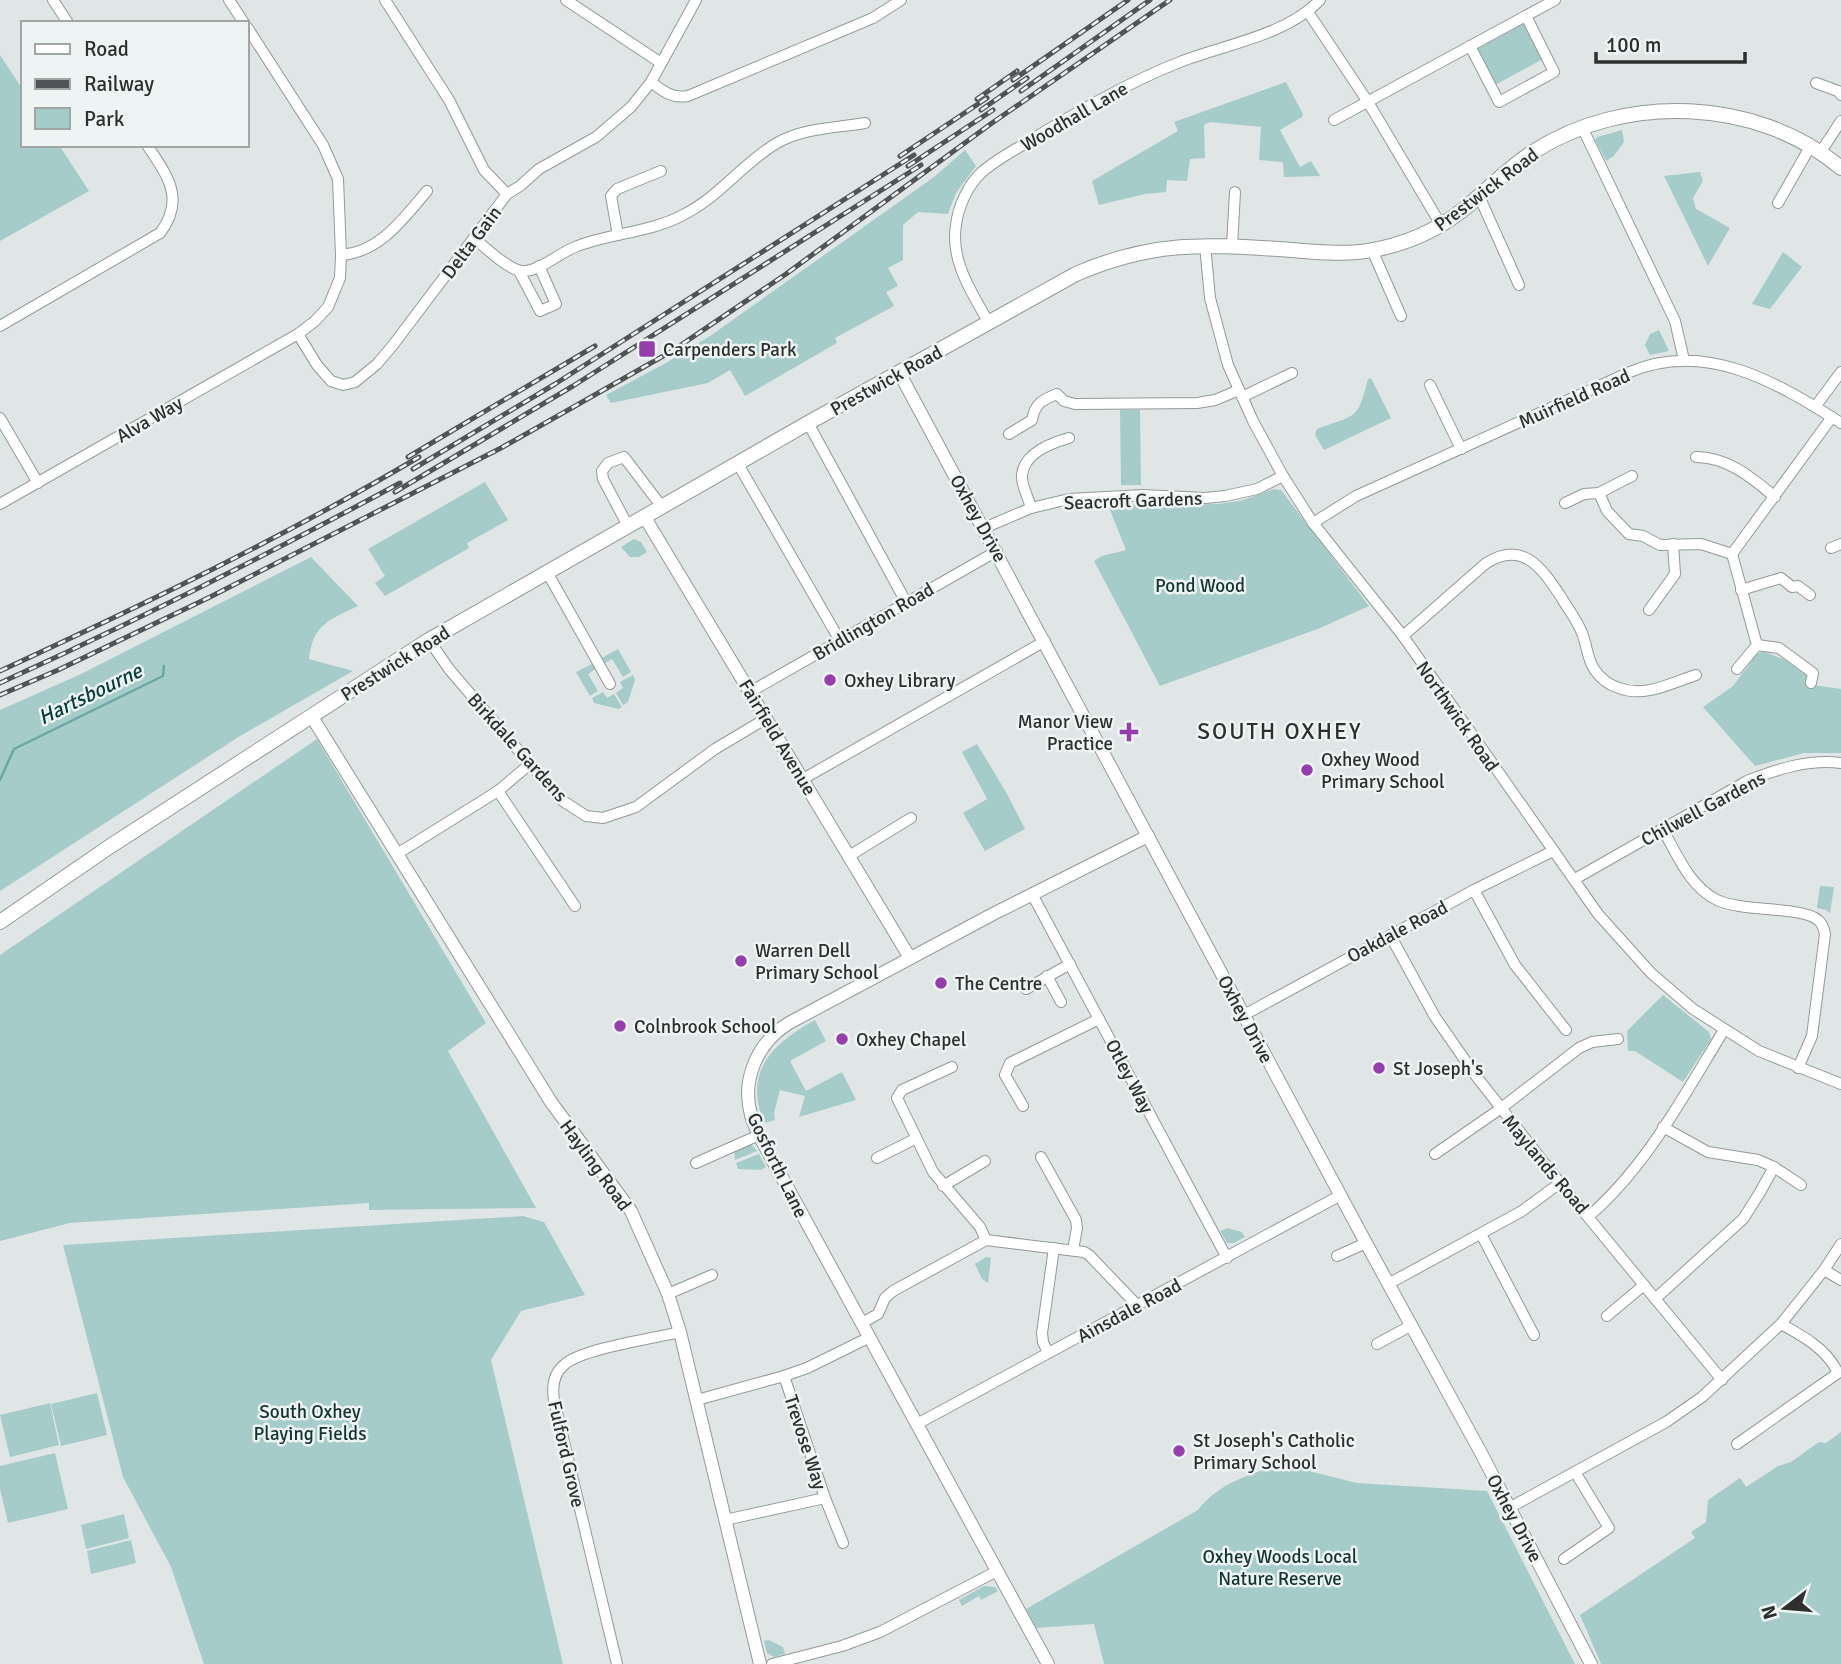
<svg xmlns="http://www.w3.org/2000/svg" width="1841" height="1664" font-family="Signika,sans-serif">
<style>
.green{fill:#a6ccc9}
.lines{fill:none;stroke-linecap:round;stroke-linejoin:round}
.stream{stroke:#6da6a2;stroke-width:2.5}
.minor-casing{stroke:#939998;stroke-width:12}
.tertiary-casing{stroke:#939998;stroke-width:14}
.secondary-casing{stroke:#939998;stroke-width:16}
.minor{stroke:#fff;stroke-width:10}
.tertiary{stroke:#fff;stroke-width:12}
.secondary{stroke:#fff;stroke-width:14}
.rail-casing{stroke:#515454;stroke-width:5}
.rail{stroke:#edf4f3;stroke-width:2.5;stroke-dasharray:8;stroke-linecap:butt}
.poi-dot{fill:#963fac;stroke:#edf4f3;stroke-width:2.5}
.labels{text-anchor:middle;stroke-width:5;stroke-linejoin:round;paint-order:stroke}
.street-label{font-size:19px;fill:#2e3030;stroke:#edf4f3}
.poi-label{font-size:19px;fill:#2e3030;stroke:#edf4f3;text-anchor:start}
.park-label{font-size:19px;fill:#153331;stroke:#edf4f3}
.water-label{font-size:21px;font-style:italic;fill:#053d3a;stroke:#edf4f3}
.quarter-label{font-size:23px;letter-spacing:2px;fill:#2e3030;stroke:#edf4f3}
</style>
<rect width="100%" height="100%" fill="#e0e6e6"/>
<!-- green -->
<g class="green">
<polygon points="1526,22 1545,58 1495,85 1477,49"/>
<polygon points="0,55 23,90 23,145 59,145 89,191 0,241"/>
<polygon points="1286,82 1303,114 1302,117 1280,130 1300,167 1311,161 1320,176 1284,177 1283,162 1259,160 1261,127 1210,122 1204,125 1205,158 1190,159 1187,181 1167,180 1166,192 1145,194 1099,205 1092,181 1178,131 1174,122"/>
<polygon points="1622,130 1624,142 1614,156 1606,161 1595,140 1597,137"/>
<polygon points="965,150 976,166 956,193 948,214 918,212 903,225 903,260 888,268 898,286 886,292 894,306 835,338 837,343 745,396 730,370 708,383 611,403 606,395 666,363 710,336 934,177"/>
<polygon points="1700,172 1703,181 1693,198 1696,209 1730,228 1708,266 1664,176"/>
<polygon points="1783,252 1802,267 1770,309 1752,304"/>
<polygon points="1659,330 1669,351 1650,355 1645,345 1650,334"/>
<path d="M1371,378L1391,418L1324,450L1315,435L1317,429C1357,414 1357,421 1368,379Z"/>
<polygon points="1120,410 1140,410 1141,485 1121,485"/>
<polygon points="485,482 508,520 467,543 469,548 385,596 375,583 385,576 368,549"/>
<polygon points="1274,489 1281,490 1369,606 1320,628 1160,686 1094,561 1102,556 1126,550 1108,505 1219,504 1243,500"/>
<polygon points="634,539 641,542 647,552 639,557 630,557 621,547"/>
<path d="M311,557L358,606C329,620 313,624 309,659L353,671L240,736L0,891V710L79,675Z"/>
<polygon points="618,649 631,672 623,677 612,659 603,664 600,659"/>
<polygon points="1763,651 1785,660 1807,676 1806,684 1841,689 1841,753 1804,753 1755,766 1703,707 1733,686 1756,655"/>
<polygon points="594,663 597,668 588,674 598,691 590,696 576,672"/>
<polygon points="633,675 635,680 628,702 623,705 616,693 623,688 620,682"/>
<polygon points="603,692 607,698 614,694 622,707 618,709 594,703 592,698"/>
<polygon points="317,739 486,1023 448,1051 536,1208 369,1210 369,1203 70,1223 0,1241 0,955"/>
<polygon points="977,744 1006,792 1025,829 985,851 963,813 987,799 962,752"/>
<polygon points="1820,886 1834,887 1830,913 1826,910 1817,908"/>
<polygon points="1663,995 1709,1032 1711,1039 1683,1082 1635,1051 1628,1051 1627,1031"/>
<path d="M815,1020L826,1041L790,1061L806,1091L842,1072L856,1100L799,1117L805,1096L780,1090L774,1113L775,1120L764,1123C743,1071 773,1043 815,1020Z"/>
<polygon points="751,1144 757,1151 735,1160 734,1150"/>
<polygon points="759,1154 766,1167 761,1170 738,1169 736,1163"/>
<polygon points="523,1216 544,1222 585,1295 521,1311 491,1360 563,1664 204,1664 171,1567 123,1477 63,1245"/>
<polygon points="1227,1228 1242,1232 1245,1237 1234,1243 1227,1243 1220,1231"/>
<polygon points="986,1257 991,1258 988,1283 982,1279 975,1264"/>
<polygon points="97,1393 107,1435 61,1446 51,1404"/>
<polygon points="50,1403 59,1445 10,1457 0,1415"/>
<polygon points="1841,1432 1841,1664 1601,1664 1580,1615 1695,1538 1691,1532 1706,1522 1708,1500 1740,1478 1746,1487 1778,1466 1791,1462 1819,1442 1826,1443"/>
<polygon points="55,1453 68,1509 8,1523 0,1489 0,1466"/>
<path d="M1268,1468L1301,1469L1357,1483L1487,1491L1575,1664H1104L1094,1624L1036,1628L1026,1609L1198,1510C1218,1485 1239,1479 1268,1468Z"/>
<polygon points="124,1514 129,1538 86,1549 81,1525"/>
<polygon points="131,1540 136,1563 91,1574 87,1551"/>
<polygon points="984,1586 995,1587 998,1591 981,1600 979,1596 962,1606 959,1600"/>
<polygon points="769,1640 783,1647 785,1654 774,1657 767,1653 764,1641"/>
</g>
<g class="lines">
<!-- stream -->
<polyline class="stream" points="0,780 14,749 163,676 164,666"/>
<!-- minor casing -->
<g class="minor-casing">
<g id="minor">
<polyline points="53,0 68,23"/>
<polyline points="229,0 244,23"/>
<polyline points="385,0 449,100 484,170 507,194"/>
<polyline points="566,0 661,63"/>
<polyline points="1308,12 1368,102 1441,225"/>
<polyline points="1470,46 1499,102 1554,72 1526,16"/>
<path d="M651,82C663,91 672,99 688,96L873,18L901,0"/>
<polyline points="1816,83 1838,91 1841,95"/>
<polyline points="1334,120 1555,0"/>
<polyline points="1582,127 1675,321 1684,360"/>
<polyline points="1820,153 1841,121"/>
<polyline points="1479,196 1519,285"/>
<polyline points="1778,203 1810,147"/>
<polyline points="618,235 611,196 617,189 661,171"/>
<path d="M474,238C485,247 508,270 522,271C539,272 559,253 575,247C610,233 649,233 683,215C719,197 743,163 777,143C803,128 835,128 865,123"/>
<polyline points="1205,245 1210,298 1228,365 1253,421 1283,476 1313,523 1403,636 1598,914 1651,973 1693,1009 1759,1051 1841,1084"/>
<polyline points="1232,246 1235,192"/>
<polyline points="1372,250 1401,316"/>
<path d="M341,255C380,252 403,219 427,191"/>
<polyline points="519,271 540,311 556,304 539,266"/>
<path d="M989,323C972,293 950,261 956,225C958,207 968,185 981,173C996,159 1017,149 1034,138C1081,110 1129,82 1180,62C1226,44 1285,36 1320,0"/>
<path d="M0,326L160,233C186,199 167,175 147,145"/>
<polyline points="298,334 317,365 331,381 343,385 355,382 377,364 393,345 507,194 520,186 539,169 596,137 631,107 651,82 696,0"/>
<polyline points="1430,385 1461,449"/>
<polyline points="1242,397 1292,373"/>
<polyline points="1815,407 1841,372"/>
<polyline points="0,418 38,483"/>
<polyline points="808,423 906,602"/>
<path d="M1009,434L1032,420C1035,403 1042,400 1057,394L1064,401L1075,404L1197,403L1215,400L1239,390"/>
<path d="M1696,457C1728,457 1752,478 1775,497"/>
<polyline points="738,464 839,639"/>
<polyline points="1599,493 1607,511 1629,534 1643,536 1660,545 1701,544 1732,554 1832,417"/>
<polyline points="1565,503 1584,494 1599,493 1632,476"/>
<polyline points="0,504 298,334 315,321 328,307 340,278 341,255 338,179 323,145 247,27"/>
<path d="M1031,508C1029,499 1021,485 1022,475C1024,453 1051,443 1069,438"/>
<path d="M1313,523L1356,496L1630,372C1705,340 1777,382 1841,423"/>
<polyline points="628,526 603,479 602,471 608,463 624,457 662,507"/>
<polyline points="984,528 1031,508 1069,499 1143,495 1205,498 1225,496 1257,489 1283,476"/>
<polyline points="1831,548 1841,544"/>
<polyline points="1732,554 1757,645 1737,669"/>
<polyline points="547,572 610,684"/>
<polyline points="1741,590 1781,578 1792,587 1798,586 1810,595"/>
<polyline points="1649,610 1675,574 1673,544"/>
<path d="M1403,636L1485,564C1522,539 1542,568 1561,597C1568,609 1577,620 1582,633C1587,645 1587,658 1594,669C1600,678 1609,685 1619,688C1644,698 1671,683 1696,675"/>
<polyline points="429,640 449,669 530,764 563,801 586,816 603,818 636,807 715,749 767,718"/>
<polyline points="1757,645 1779,648 1813,673 1811,683"/>
<polyline points="750,692 997,551"/>
<polyline points="803,779 1045,641"/>
<polyline points="498,791 575,906"/>
<path d="M1662,828C1677,854 1689,886 1717,900C1742,912 1801,906 1818,920C1822,923 1824,929 1825,934L1812,1036L1798,1068"/>
<polyline points="397,854 498,791 530,764"/>
<polyline points="849,856 911,818"/>
<path d="M1575,879L1747,781C1777,769 1809,759 1841,763"/>
<polyline points="1474,890 1515,965 1566,1030"/>
<polyline points="1032,894 1227,1258"/>
<polyline points="1390,935 1435,1017 1476,1076 1560,1183 1722,1380"/>
<polyline points="1047,976 1061,1002"/>
<polyline points="1026,989 1070,964"/>
<polyline points="1244,1015 1474,890 1553,851"/>
<polyline points="952,1067 902,1090 897,1098 933,1172 980,1227 986,1240"/>
<polyline points="1023,1106 1005,1075 1010,1063 1099,1019"/>
<polyline points="1435,1154 1500,1109 1579,1048 1592,1042 1618,1039"/>
<polyline points="1041,1157 1076,1220 1077,1228 1073,1250"/>
<polyline points="877,1158 915,1139"/>
<polyline points="696,1163 759,1135"/>
<polyline points="1774,1167 1801,1185"/>
<polyline points="943,1186 985,1161"/>
<path d="M1589,1216C1647,1166 1684,1095 1724,1030"/>
<polyline points="1481,1234 1534,1335"/>
<polyline points="1337,1256 1366,1243"/>
<polyline points="1824,1270 1841,1280"/>
<polyline points="1390,1283 1522,1211 1560,1183"/>
<polyline points="668,1294 712,1275"/>
<polyline points="1655,1299 1743,1219 1759,1194 1774,1167 1758,1160 1708,1152 1663,1127"/>
<polyline points="1607,1316 1644,1285"/>
<polyline points="862,1323 878,1314 885,1298 893,1291 986,1240 1084,1252 1089,1255 1137,1305"/>
<polyline points="1377,1344 1412,1325"/>
<polyline points="1048,1353 1043,1342 1042,1333 1054,1248"/>
<polyline points="784,1376 807,1368 870,1337"/>
<polyline points="697,1400 784,1376 825,1498 725,1520"/>
<polyline points="917,1424 1341,1195"/>
<path d="M1737,1444L1838,1373C1827,1349 1803,1336 1781,1324"/>
<polyline points="825,1498 843,1543"/>
<polyline points="1509,1508 1666,1422 1702,1397 1781,1324 1824,1270 1841,1244"/>
<polyline points="1564,1559 1609,1528 1575,1472"/>
<path d="M617,1664L554,1400C552,1387 553,1374 564,1365C580,1349 655,1338 680,1332"/>
<polyline points="772,1664 842,1646 880,1632 997,1571"/>
</g>
</g>
<!-- tertiary casing -->
<g class="tertiary-casing">
<g id="tertiary">
<polyline points="900,374 1366,1243 1480,1451 1591,1664"/>
<polyline points="644,516 910,958"/>
<polyline points="312,717 551,1102 631,1211 668,1294 680,1332 760,1664"/>
<path d="M1048,1664L767,1150C761,1139 754,1127 751,1115C741,1079 758,1042 789,1023L993,914L1148,836"/>
</g>
</g>
<!-- secondary casing -->
<g class="secondary-casing">
<path id="secondary" d="M0,922L109,847L429,640L808,423L1076,274C1150,242 1200,244 1278,249C1309,251 1342,256 1373,250C1405,244 1434,232 1460,212C1485,193 1506,169 1533,152C1624,93 1757,97 1841,168"/>
</g>
<!-- minor -->
<use href="#minor" class="minor"/>
<!-- tertiary -->
<use href="#tertiary" class="tertiary"/>
<!-- secondary -->
<use href="#secondary" class="secondary"/>
<!-- rail casing -->
<g class="rail-casing">
<g id="rail">
<polyline points="1013,80 1128,0"/>
<polyline points="1021,91 1150,0"/>
<polyline points="977,99 1017,71"/>
<polyline points="981,110 1027,78"/>
<polyline points="900,156 987,98"/>
<polyline points="908,166 993,110"/>
<polyline points="408,457 595,346"/>
<polyline points="413,469 555,384 914,155"/>
<polyline points="395,492 573,386 921,165"/>
<path d="M0,671C143,605 284,537 419,457"/>
<path d="M0,683C136,621 269,554 400,483"/>
<polyline points="0,695 58,670 210,597 501,448 672,351 786,274 992,123 1170,0"/>
</g>
</g>
<!-- rail -->
<use href="#rail" class="rail"/>
</g>
<!-- markers -->
<g class="poi-dot">
<rect x="638" y="340" width="18" height="18" rx="3.5"/>
<circle cx="830" cy="680" r="7"/>
<path d="M1125.5 721.5h7v7h7v7h-7v7h-7v-7h-7v-7h7z"/>
<circle cx="1307" cy="770" r="7"/>
<circle cx="741" cy="961" r="7"/>
<circle cx="941" cy="983" r="7"/>
<circle cx="620" cy="1026" r="7"/>
<circle cx="842" cy="1039" r="7"/>
<circle cx="1379" cy="1068" r="7"/>
<circle cx="1179" cy="1451" r="7"/>
</g>
<g class="labels">
<!-- street labels -->
<g class="street-label">
<text transform="translate(1074 116) rotate(-30)" y="7">Woodhall Lane</text>
<text transform="translate(1486 189) rotate(-37)" y="7">Prestwick Road</text>
<text transform="translate(471 242) rotate(-53)" y="7">Delta Gain</text>
<text transform="translate(886 380) rotate(-29)" y="7">Prestwick Road</text>
<text transform="translate(1574 398) rotate(-24)" y="7">Muirfield Road</text>
<text transform="translate(149 419) rotate(-30)" y="7">Alva Way</text>
<text transform="translate(1133 500) rotate(-2)" y="7">Seacroft Gardens</text>
<text transform="translate(979 518) rotate(61)" y="7">Oxhey Drive</text>
<text transform="translate(873 621) rotate(-30)" y="7">Bridlington Road</text>
<text transform="translate(395 663) rotate(-32)" y="7">Prestwick Road</text>
<text transform="translate(1458 716) rotate(55)" y="7">Northwick Road</text>
<text transform="translate(778 737) rotate(59)" y="7">Fairfield Avenue</text>
<text transform="translate(518 747) rotate(48)" y="7">Birkdale Gardens</text>
<text transform="translate(1703 808) rotate(-28)" y="7">Chilwell Gardens</text>
<text transform="translate(1397 931) rotate(-28)" y="7">Oakdale Road</text>
<text transform="translate(1246 1019) rotate(62)" y="7">Oxhey Drive</text>
<text transform="translate(1130 1076) rotate(62)" y="7">Otley Way</text>
<text transform="translate(1546 1164) rotate(50)" y="7">Maylands Road</text>
<text transform="translate(596 1165) rotate(54)" y="7">Hayling Road</text>
<text transform="translate(778 1165) rotate(64)" y="7">Gosforth Lane</text>
<text transform="translate(1129 1310) rotate(-28)" y="7">Ainsdale Road</text>
<text transform="translate(806 1442) rotate(72)" y="7">Trevose Way</text>
<text transform="translate(567 1454) rotate(77)" y="7">Fulford Grove</text>
<text transform="translate(1515 1518) rotate(62)" y="7">Oxhey Drive</text>
</g>
<!-- poi labels -->
<g class="poi-label">
<text x="663" y="356">Carpenders Park</text>
<text x="844" y="687">Oxhey Library</text>
<text x="1113" y="728" text-anchor="end">Manor View<tspan x="1113" dy="22">Practice</tspan></text>
<text x="1321" y="766">Oxhey Wood<tspan x="1321" dy="22">Primary School</tspan></text>
<text x="755" y="957">Warren Dell<tspan x="755" dy="22">Primary School</tspan></text>
<text x="955" y="990">The Centre</text>
<text x="634" y="1033">Colnbrook School</text>
<text x="856" y="1046">Oxhey Chapel</text>
<text x="1393" y="1075">St Joseph's</text>
<text x="1193" y="1447">St Joseph's Catholic<tspan x="1193" dy="22">Primary School</tspan></text>
</g>
<!-- park labels -->
<g class="park-label">
<text x="1200" y="592">Pond Wood</text>
<text x="310" y="1418">South Oxhey<tspan x="310" dy="22">Playing Fields</tspan></text>
<text x="1280" y="1563">Oxhey Woods Local<tspan x="1280" dy="22">Nature Reserve</tspan></text>
</g>
<!-- water labels -->
<g class="water-label">
<text transform="translate(90 694) rotate(-26)" y="7">Hartsbourne</text>
</g>
<!-- quarter labels -->
<g class="quarter-label">
<text x="1280" y="739">SOUTH OXHEY</text>
</g>
</g>
<!-- legend -->
<rect x="21" y="21" width="228" height="126" fill="#edf4f3" stroke="#a1a6a5" stroke-width="2"/>
<rect x="35" y="44" width="35" height="10" fill="#ffffff" stroke="#a1a6a5" stroke-width="2"/>
<text x="84" y="56" font-size="21" fill="#2e3030">Road</text>
<rect x="35" y="79" width="35" height="10" fill="#515454" stroke="#a1a6a5" stroke-width="2"/>
<text x="84" y="91" font-size="21" fill="#2e3030">Railway</text>
<rect x="35" y="108" width="35" height="21" fill="#a6ccc9" stroke="#a1a6a5" stroke-width="2"/>
<text x="84" y="126" font-size="21" fill="#2e3030">Park</text>
<!-- north arrow -->
<g transform="translate(1785 1608) rotate(254)" stroke="#edf4f3" stroke-width="5" paint-order="stroke">
<path d="M0-5L12 26L0 18L-12 26Z" fill="#2e3030"/>
<text y="-10" font-size="19" font-weight="bold" text-anchor="middle" fill="#2e3030">N</text>
</g>
<!-- scale -->
<path d="M1596 52v10h149v-10" fill="none" stroke="#2e3030" stroke-width="3.5"/>
<text x="1606" y="52" font-size="21" fill="#2e3030" stroke="#edf4f3" stroke-width="5" paint-order="stroke">100 m</text>
</svg>
